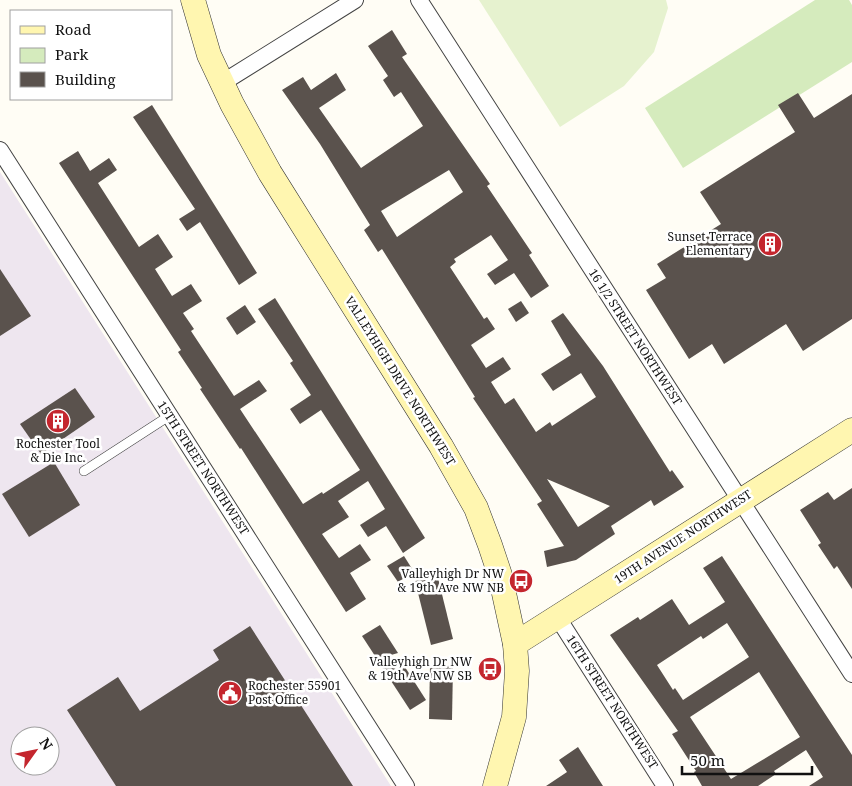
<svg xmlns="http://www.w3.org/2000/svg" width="852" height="786" font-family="'Noto Serif',serif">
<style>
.industrial{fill:#eee6ef;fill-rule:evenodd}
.green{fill:#d5ebbd}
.pitch{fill:#e6f2cf}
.building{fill:#5a524d;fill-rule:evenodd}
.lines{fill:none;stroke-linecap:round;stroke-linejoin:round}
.lane-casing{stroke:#444;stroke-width:10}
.street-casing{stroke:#444;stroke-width:18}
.secondary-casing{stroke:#333;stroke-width:25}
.lane{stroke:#fff;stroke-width:9}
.street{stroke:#fff;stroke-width:16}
.secondary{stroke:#fff6b0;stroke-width:24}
.labels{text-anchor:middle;stroke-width:5;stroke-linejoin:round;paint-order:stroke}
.poi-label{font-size:12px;fill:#111;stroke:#fff;text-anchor:end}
.street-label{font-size:12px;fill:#111;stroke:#fff}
</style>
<rect width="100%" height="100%" fill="#fffdf5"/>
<!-- industrial -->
<path class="industrial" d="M0,172L391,786H0ZM20,736H50V766H20Z"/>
<!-- green -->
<polygon class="green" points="815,0 849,0 852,5 852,62 683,168 645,108"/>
<!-- pitch -->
<polygon class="pitch" points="479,0 666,0 668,8 654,52 624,86 560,127"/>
<!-- building -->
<g class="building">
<path d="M392,30L407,54L402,57L490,184L487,186L532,253L529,255L549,286L531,298L514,273L495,285L487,274L508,260L491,235L454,259L456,262L450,267L484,319L487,317L495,329L471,345L486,368L503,357L511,369L491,382L505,404L514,398L536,432L550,422L552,426L596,397L581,373L553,391L541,374L571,355L551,321L563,313L603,366L670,472L672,470L684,487L654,506L651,500L611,526L615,534L576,560L547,567L544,551L564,546L537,504L542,501L473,398L475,397L382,249L378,252L364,230L370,225L320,144L282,90L303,77L311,90L336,73L346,90L319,108L361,168L423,126L401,92L394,97L383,80L388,76L368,46ZM449,170L463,192L397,237L381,211ZM547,479L610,506L578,527Z"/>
<polygon points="798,93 814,118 852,94 852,319 803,351 786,324 724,364 712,344 689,359 646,290 666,278 657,264 721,224 700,192 795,132 778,105"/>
<polygon points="152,105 257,273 239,285 200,222 187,231 179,219 195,209 133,117"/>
<polygon points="78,151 90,171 109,158 117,170 98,183 139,247 158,234 173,257 155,269 172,296 191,284 202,301 183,313 194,329 191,331 234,396 259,380 267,391 240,409 303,504 322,492 323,494 360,470 321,410 300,424 290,409 311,395 290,363 293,361 258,309 275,298 425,538 403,553 386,526 368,537 360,525 385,509 368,481 338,501 349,517 322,534 339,558 360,544 371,560 350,573 366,599 346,612 241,448 240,449 200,389 202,388 178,352 181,350 59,163"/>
<polygon points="0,269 31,316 0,336"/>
<polygon points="521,301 529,313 516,322 508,309"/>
<polygon points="245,305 256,322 237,335 226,318"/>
<polygon points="75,388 95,417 41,454 20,424"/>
<polygon points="54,462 80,505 29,537 2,494"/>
<polygon points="852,488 852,589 837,566 834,569 818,545 821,543 800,510 828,492 834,500"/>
<polygon points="404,556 414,572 398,582 387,566"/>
<path d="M722,556L852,755V786H809L823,777L806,750L774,771L776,774L758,786H702L694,772L696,771L672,734L678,731L610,635L638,617L640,620L672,599L689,625L725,602L703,568ZM727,623L749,657L683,700L675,688L673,690L657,665L701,636L703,639ZM759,672L800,737L731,779L690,717Z"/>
<polygon points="437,574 453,639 431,645 415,581"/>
<polygon points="380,625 398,653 377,659 362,636"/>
<polygon points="250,626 353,786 116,786 67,710 118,677 140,711 219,660 213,650"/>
<polygon points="380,664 403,664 426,700 410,710"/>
<polygon points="430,665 453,666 452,720 429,719"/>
<polygon points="578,747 603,786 546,786 567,772 559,760"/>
</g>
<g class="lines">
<!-- lane casing -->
<g class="lane-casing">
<polyline id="lane" points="84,471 169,416"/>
</g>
<!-- street casing -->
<g class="street-casing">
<g id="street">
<polyline points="419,0 852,674"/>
<polyline points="222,83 355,0"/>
<polyline points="0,150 406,786"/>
<polyline points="558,618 665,786"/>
</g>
</g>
<!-- secondary casing -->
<g class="secondary-casing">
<g id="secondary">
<polyline points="193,0 209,55 232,104 270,173 441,446 476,508 490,545 500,575 515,644 517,671 514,717 495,786"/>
<polyline points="515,644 852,430"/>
</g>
</g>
<!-- lane -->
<use href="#lane" class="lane"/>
<!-- street -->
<use href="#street" class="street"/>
<!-- secondary -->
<use href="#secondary" class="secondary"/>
</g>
<!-- icons -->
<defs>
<g id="building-disc" transform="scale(1.25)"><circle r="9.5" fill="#c4262e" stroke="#fff"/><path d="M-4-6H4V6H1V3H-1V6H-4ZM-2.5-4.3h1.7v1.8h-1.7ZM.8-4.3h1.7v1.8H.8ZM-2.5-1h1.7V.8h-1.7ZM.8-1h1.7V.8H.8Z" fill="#fff"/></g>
<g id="bus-disc" transform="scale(1.25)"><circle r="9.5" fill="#c4262e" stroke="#fff"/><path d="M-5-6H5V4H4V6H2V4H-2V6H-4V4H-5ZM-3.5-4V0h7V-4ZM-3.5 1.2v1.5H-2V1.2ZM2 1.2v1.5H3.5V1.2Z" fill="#fff"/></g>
<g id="civic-disc" transform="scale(1.25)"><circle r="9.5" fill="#c4262e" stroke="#fff"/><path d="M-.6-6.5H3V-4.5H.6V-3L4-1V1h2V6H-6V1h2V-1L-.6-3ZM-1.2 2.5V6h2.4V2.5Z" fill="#fff"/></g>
</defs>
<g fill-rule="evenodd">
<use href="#building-disc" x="770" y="244"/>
<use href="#building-disc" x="58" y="421"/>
<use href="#bus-disc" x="521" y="581"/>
<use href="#bus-disc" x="490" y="669"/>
<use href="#civic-disc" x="230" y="693"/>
</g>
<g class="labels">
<!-- poi labels -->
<g class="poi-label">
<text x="752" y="241">Sunset Terrace<tspan x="752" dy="14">Elementary</tspan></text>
<text x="58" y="448" text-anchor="middle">Rochester Tool<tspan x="58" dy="14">&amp; Die Inc.</tspan></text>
<text x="504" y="578">Valleyhigh Dr NW<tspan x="504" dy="14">&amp; 19th Ave NW NB</tspan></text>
<text x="472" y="666">Valleyhigh Dr NW<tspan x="472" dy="14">&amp; 19th Ave NW SB</tspan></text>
<text x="248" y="690" text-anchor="start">Rochester 55901<tspan x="248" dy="14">Post Office</tspan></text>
</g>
<!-- street labels -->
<g class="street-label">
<text transform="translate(635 337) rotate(57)" y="4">16 1/2 STREET NORTHWEST</text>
<text transform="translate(400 381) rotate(58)" y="4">VALLEYHIGH DRIVE NORTHWEST</text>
<text transform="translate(203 468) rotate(57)" y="4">15TH STREET NORTHWEST</text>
<text transform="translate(683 537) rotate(-33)" y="4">19TH AVENUE NORTHWEST</text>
<text transform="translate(612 702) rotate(57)" y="4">16TH STREET NORTHWEST</text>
</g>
</g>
<!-- legend -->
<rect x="10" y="10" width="162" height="90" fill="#ffffff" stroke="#a0a0a0"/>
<rect x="20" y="26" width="25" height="8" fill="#fff6b0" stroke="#a0a0a0"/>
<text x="55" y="35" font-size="15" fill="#111111">Road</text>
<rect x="20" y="48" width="25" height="15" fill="#d5ebbd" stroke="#a0a0a0"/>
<text x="55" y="60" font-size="15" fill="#111111">Park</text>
<rect x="20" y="72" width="25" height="15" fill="#5a524d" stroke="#a0a0a0"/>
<text x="55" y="85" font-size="15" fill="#111111">Building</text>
<!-- north arrow -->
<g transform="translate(35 751) rotate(57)"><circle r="24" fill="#ffffff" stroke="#a0a0a0"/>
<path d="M0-4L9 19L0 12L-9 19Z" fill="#c4262e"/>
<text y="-8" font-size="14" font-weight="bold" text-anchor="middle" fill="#111111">N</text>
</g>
<!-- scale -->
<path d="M682 766v8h130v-8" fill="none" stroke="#111111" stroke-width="2.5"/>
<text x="690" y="766" font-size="15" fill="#111111" stroke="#ffffff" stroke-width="4" paint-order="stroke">50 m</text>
</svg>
